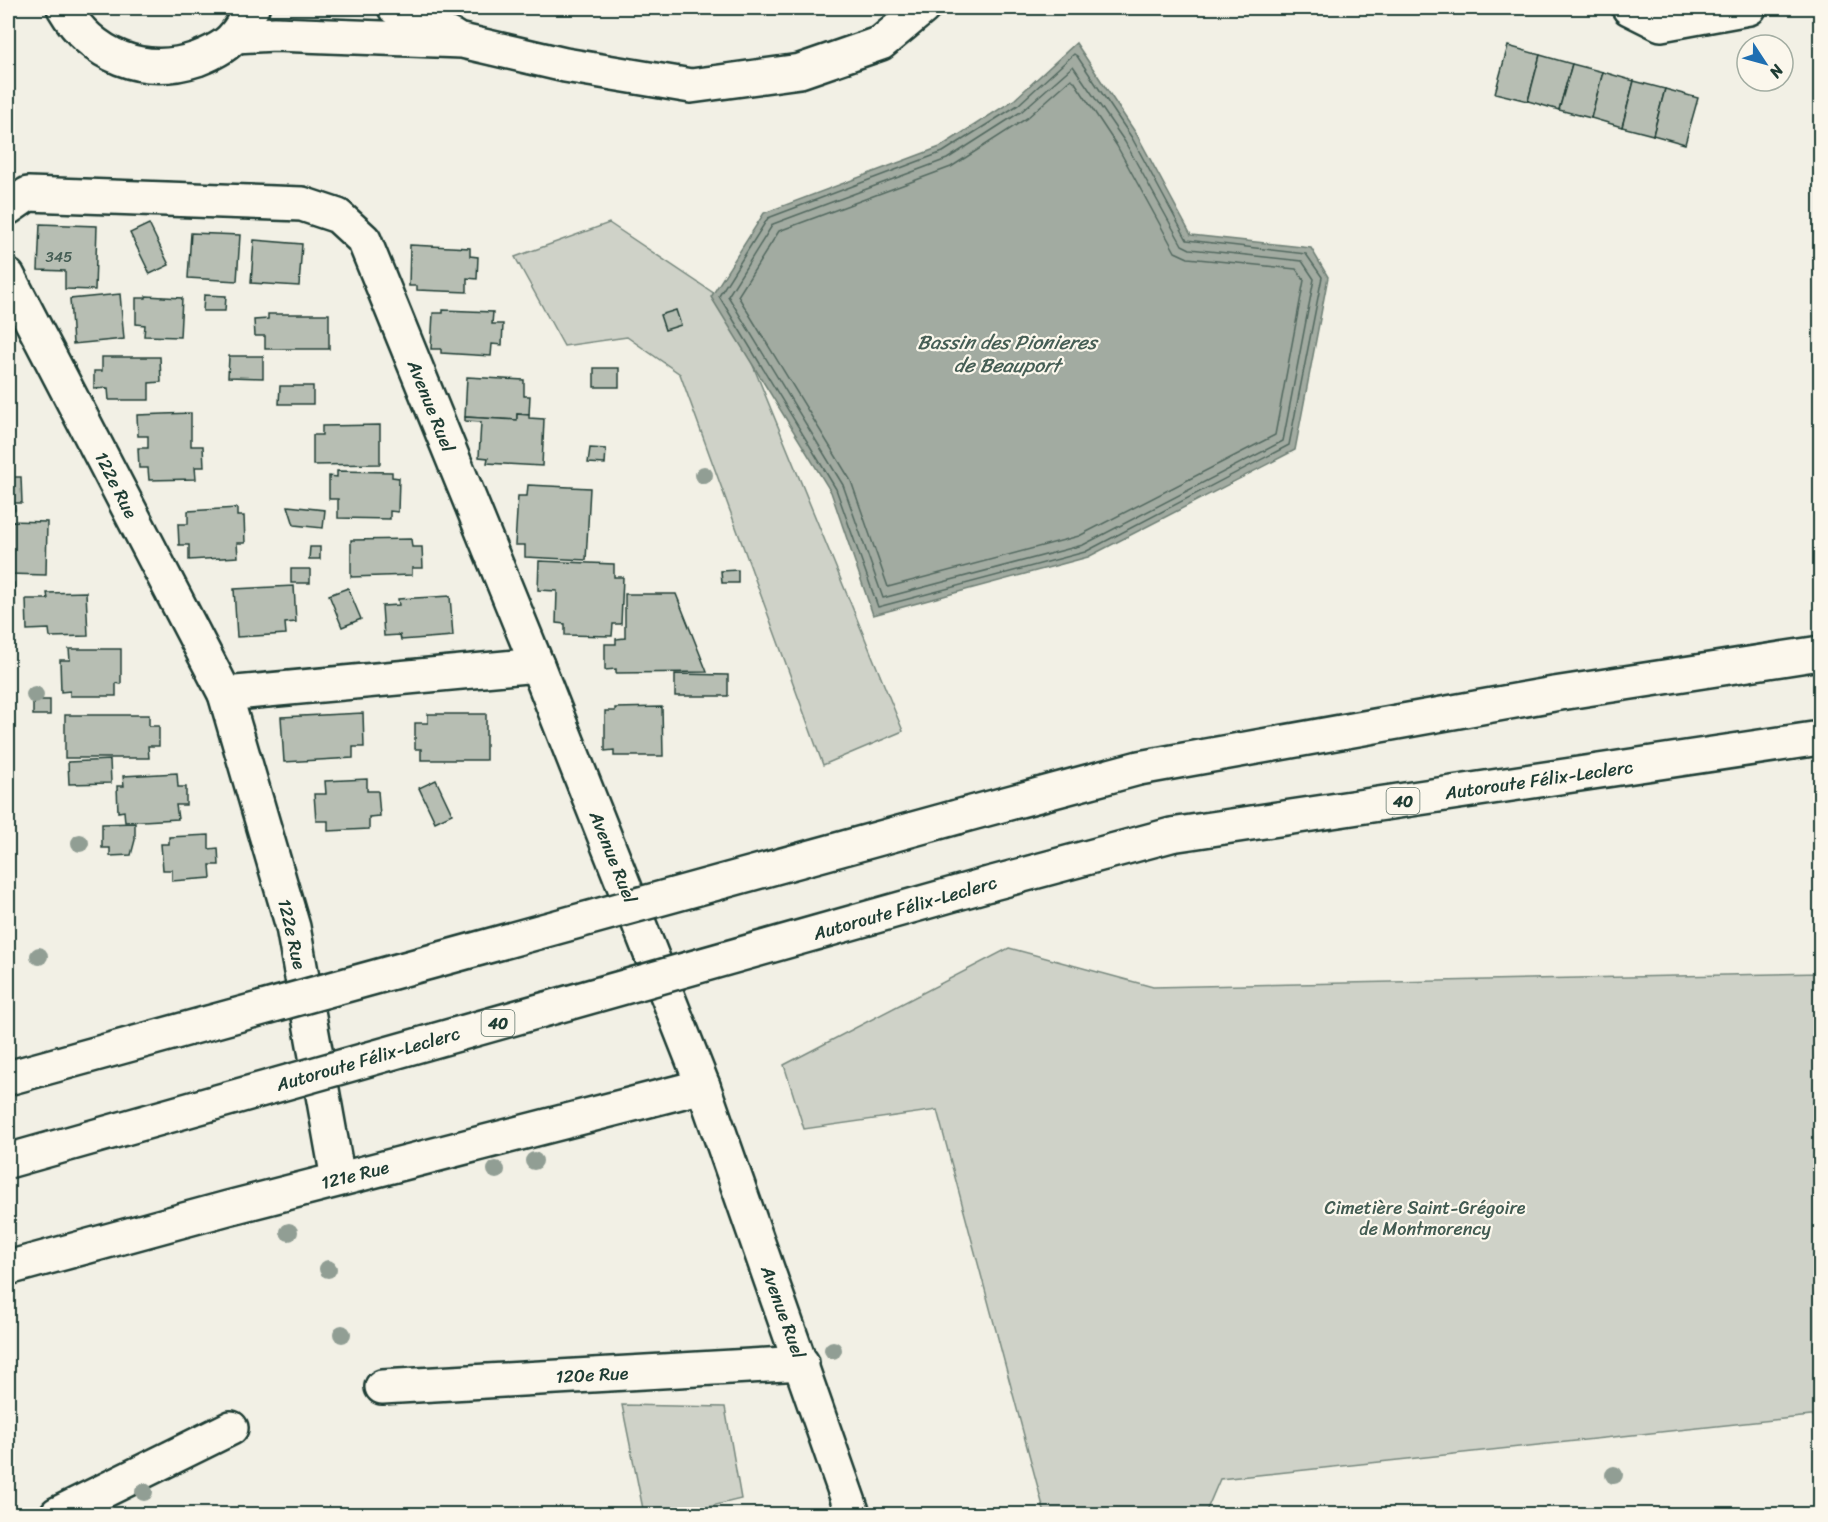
<svg xmlns="http://www.w3.org/2000/svg" width="1828" height="1522" font-family="Sriracha,sans-serif">
<style>
.green{fill:#cfd2c8;stroke:#77887e;stroke-width:1.5}
.water{fill:#a2aba1;stroke:#6e7f75;stroke-width:1.5}
.lines{fill:none;stroke-linecap:round;stroke-linejoin:round}
.shore{stroke:#536960;stroke-width:1.5}
.building{fill:#b7beb3;stroke:#1f3d34;stroke-width:1.5}
.minor-casing{stroke:#1f3d34;stroke-width:38}
.highway-casing{stroke:#1f3d34;stroke-width:38}
.minor{stroke:#fbf7ec;stroke-width:33}
.highway{stroke:#fbf7ec;stroke-width:33}
.highway-bridge-casing{stroke:#1f3d34;stroke-width:38;stroke-linecap:butt}
.highway-bridge{stroke:#fbf7ec;stroke-width:33}
.tree{fill:#919e94}
.labels{text-anchor:middle;stroke-width:4.5;stroke-linejoin:round;paint-order:stroke}
.number-label{font-size:15px;fill:#455d54}
.shield{fill:#fbf7ec;stroke:#61756b;stroke-width:1.5}
.shield-label{font-size:16px;font-weight:bold;fill:#1f3d34}
.street-label{font-size:18px;fill:#1f3d34;stroke:#fbf7ec}
.park-label{font-size:18px;fill:#425b52;stroke:#fbf7ec}
.water-label{font-size:20px;font-style:italic;fill:#465e55;stroke:#fbf7ec}
</style>
<rect width="100%" height="100%" fill="#f2f0e5"/>
<filter id="ink" filterUnits="userSpaceOnUse"><feTurbulence type="fractalNoise" baseFrequency=".0167" numOctaves="2"/><feDisplacementMap in="SourceGraphic" scale="12" xChannelSelector="R" yChannelSelector="G"/><feConvolveMatrix kernelMatrix="1 2 1 2 8 2 1 2 1" color-interpolation-filters="sRGB"/></filter>
<g filter="url(#ink)">
<!-- green -->
<g class="green">
<polygon points="609,223 727,302 903,731 823,765 680,374 627,337 564,346 515,257"/>
<polygon points="1009,948 1153,987 1820,973 1820,1415 1220,1479 1205,1514 1045,1514 937,1110 804,1129 784,1065"/>
<polygon points="622,1405 725,1407 741,1499 679,1514 644,1514"/>
</g>
<!-- water -->
<polygon class="water" points="1076,43 1137,135 1191,235 1311,248 1328,277 1295,450 1088,557 873,615 831,492 711,297 764,213 940,147 1014,100"/>
<g class="lines">
<!-- shore -->
<g class="shore">
<polygon points="1074,54 1077,56 1132,138 1187,240 1306,254 1322,277 1289,445 1085,552 878,607 836,489 719,296 768,218 943,152 1018,105"/>
<polygon points="1073,66 1125,142 1182,245 1190,249 1302,261 1314,279 1283,441 1083,545 883,598 843,485 728,296 773,224 947,159 1022,111"/>
<polygon points="1071,79 1074,81 1117,146 1175,252 1188,258 1296,269 1304,280 1275,435 1079,536 888,587 851,481 738,296 779,231 951,167 1027,118"/>
</g>
</g>
<!-- building -->
<g class="building">
<polygon points="1508,46 1540,55 1528,101 1495,93"/>
<polygon points="1540,55 1572,64 1559,110 1528,101"/>
<polygon points="1572,64 1603,72 1591,118 1559,110"/>
<polygon points="1603,72 1634,81 1622,127 1591,118"/>
<polygon points="1634,81 1665,89 1653,135 1622,127"/>
<polygon points="1665,89 1698,98 1685,144 1653,135"/>
<polygon points="40,224 97,226 95,290 65,289 65,271 38,270"/>
<polygon points="149,224 169,265 150,274 130,233"/>
<polygon points="191,233 240,235 237,281 188,278"/>
<polygon points="254,240 302,244 299,286 251,283"/>
<polygon points="410,245 470,248 470,256 478,257 477,279 467,278 467,292 417,290 417,286 409,286"/>
<polygon points="120,294 124,339 73,344 70,299"/>
<polygon points="204,295 226,296 225,311 203,311"/>
<polygon points="146,296 182,298 180,337 144,336 145,325 136,324 136,298 146,298"/>
<polygon points="443,310 493,312 492,324 503,324 502,345 492,344 491,356 441,353 441,349 431,349 433,313 443,313"/>
<polygon points="676,310 681,325 665,330 660,315"/>
<polygon points="268,314 329,314 329,349 265,349 265,336 255,336 254,320 268,319"/>
<polygon points="229,356 263,356 263,378 228,377"/>
<polygon points="102,357 160,357 161,382 149,383 149,400 109,400 108,388 94,389 94,371 102,371"/>
<rect x="594" y="368" width="25" height="19"/>
<polygon points="467,377 524,380 524,396 530,396 529,415 517,414 517,420 465,417"/>
<polygon points="280,386 313,386 313,404 279,404"/>
<polygon points="191,413 191,446 203,446 204,467 195,467 196,479 149,480 148,468 139,468 138,448 148,448 148,436 138,436 137,415"/>
<polygon points="517,414 529,415 529,418 544,419 542,466 487,463 488,458 479,457 481,422 465,421 465,417 517,420"/>
<polygon points="380,425 380,464 313,465 313,435 322,435 322,426"/>
<polygon points="590,448 606,449 605,464 588,463"/>
<polygon points="8,464 10,464 11,477 21,477 22,503 14,503 15,510 8,510"/>
<polygon points="337,471 392,472 392,477 399,478 398,512 390,511 390,519 338,518 338,499 329,499 329,476 337,477"/>
<polygon points="528,485 590,488 586,560 525,557 525,545 515,545 518,496 527,496"/>
<polygon points="288,506 325,510 323,528 294,525"/>
<polygon points="237,508 237,516 244,516 245,543 237,543 238,557 189,560 189,545 179,545 178,524 188,524 188,511"/>
<polygon points="8,521 47,522 46,575 8,574"/>
<polygon points="411,539 412,547 422,547 423,568 412,568 412,575 351,577 351,540"/>
<polygon points="310,547 320,547 320,559 309,559"/>
<polygon points="539,561 614,564 614,577 623,577 621,624 613,624 612,636 565,635 565,624 556,623 557,591 538,590"/>
<rect x="291" y="569" width="19" height="14"/>
<polygon points="738,570 738,583 722,583 721,571"/>
<polygon points="8,583 14,583 15,613 8,614"/>
<polygon points="294,586 296,622 285,623 286,634 237,637 234,589"/>
<polygon points="348,588 361,619 342,627 329,595"/>
<polygon points="86,592 88,636 50,637 49,629 27,630 26,599 48,599 47,593"/>
<polygon points="625,594 676,594 707,672 616,673 616,669 605,670 605,644 616,644 616,639 625,638"/>
<polygon points="450,596 453,636 401,640 400,635 384,636 382,606 399,605 398,599"/>
<polygon points="69,649 121,649 121,684 116,683 116,696 70,696 70,691 61,692 60,660 70,660"/>
<polygon points="675,674 728,675 728,696 675,696"/>
<rect x="33" y="700" width="17" height="15"/>
<polygon points="662,707 663,756 614,756 614,750 605,751 605,711 615,711 615,708"/>
<polygon points="363,713 364,747 353,747 353,758 284,762 281,717"/>
<polygon points="428,714 486,714 486,760 421,760 421,749 415,749 415,723 428,723"/>
<polygon points="65,715 149,715 149,726 159,726 159,746 148,746 149,758 65,758"/>
<polygon points="110,760 111,783 69,784 68,762"/>
<polygon points="177,773 178,787 186,787 186,805 176,805 178,819 125,822 124,811 118,812 117,786 124,786 123,776"/>
<polygon points="367,779 367,791 378,791 380,816 369,817 369,829 328,831 328,821 316,821 314,794 326,794 325,781"/>
<polygon points="436,780 452,814 435,822 419,788"/>
<polygon points="135,823 135,840 131,855 110,856 110,848 102,848 102,824"/>
<polygon points="209,835 209,849 218,848 219,865 210,865 211,878 172,881 172,870 163,870 161,844 169,844 169,837"/>
</g>
<g class="lines">
<!-- minor casing -->
<g class="minor-casing">
<g id="minor">
<path d="M64,8C92,56 143,77 197,59C210,54 227,46 235,35C242,27 247,16 252,8"/>
<polyline points="395,8 453,37"/>
<polyline points="1629,8 1661,24 1749,8"/>
<polyline points="235,36 275,34 462,41 565,65 691,86 800,71 881,43 923,8"/>
<polyline points="8,208 28,194 302,204 338,216 364,240 537,665 703,1086 853,1514"/>
<polyline points="8,276 225,694 293,927 338,1179"/>
<polyline points="225,694 537,665"/>
<polyline points="8,1268 228,1208 703,1086"/>
<polyline points="382,1387 802,1363"/>
<polyline points="57,1514 231,1428"/>
</g>
</g>
<!-- highway casing -->
<g class="highway-casing">
<g id="highway">
<polyline points="957,817 1139,768 1554,694 1820,653"/>
<polyline points="989,884 1171,835 1820,738"/>
</g>
</g>
<!-- minor -->
<use href="#minor" class="minor"/>
<!-- highway -->
<use href="#highway" class="highway"/>
<!-- highway-bridge casing -->
<g class="highway-bridge-casing">
<g id="highway-bridge">
<polyline points="8,1078 957,817"/>
<polyline points="8,1161 989,884"/>
</g>
</g>
<!-- highway-bridge -->
<use href="#highway-bridge" class="highway-bridge"/>
</g>
<!-- trees -->
<g class="tree">
<circle cx="704" cy="475" r="9"/>
<circle cx="35" cy="695" r="9"/>
<circle cx="80" cy="843" r="9"/>
<circle cx="39" cy="956" r="9"/>
<circle cx="534" cy="1161" r="9"/>
<circle cx="496" cy="1170" r="9"/>
<circle cx="289" cy="1232" r="9"/>
<circle cx="328" cy="1269" r="9"/>
<circle cx="342" cy="1334" r="9"/>
<circle cx="833" cy="1350" r="9"/>
<circle cx="1614" cy="1475" r="9"/>
<circle cx="144" cy="1492" r="9"/>
</g>
</g>
<g class="labels">
<!-- number labels -->
<g class="number-label">
<text x="59" y="262">345</text>
</g>
<!-- shield labels -->
<g class="shield">
<rect x="1386.5" y="788" width="33" height="26" rx="4.5"/>
<rect x="481.5" y="1010" width="33" height="26" rx="4.5"/>
</g>
<g class="shield-label">
<text x="1403" y="807">40</text>
<text x="498" y="1029">40</text>
</g>
<!-- street labels -->
<g class="street-label">
<text transform="translate(431 406) rotate(68)" y="6">Avenue Ruel</text>
<text transform="translate(116 485) rotate(63)" y="6">122e Rue</text>
<text transform="translate(1539 780) rotate(-8)" y="6">Autoroute Félix-Leclerc</text>
<text transform="translate(613 857) rotate(68)" y="6">Avenue Ruel</text>
<text transform="translate(905 908) rotate(-16)" y="6">Autoroute Félix-Leclerc</text>
<text transform="translate(292 934) rotate(77)" y="6">122e Rue</text>
<text transform="translate(368 1059) rotate(-16)" y="6">Autoroute Félix-Leclerc</text>
<text transform="translate(355 1175) rotate(-14)" y="6">121e Rue</text>
<text transform="translate(783 1312) rotate(70)" y="6">Avenue Ruel</text>
<text transform="translate(592 1375) rotate(-3)" y="6">120e Rue</text>
</g>
<!-- park labels -->
<g class="park-label">
<text x="1425" y="1214">Cimetière Saint-Grégoire<tspan x="1425" dy="21">de Montmorency</tspan></text>
</g>
<!-- water labels -->
<g class="water-label">
<text x="1007" y="349">Bassin des Pionieres<tspan x="1007" dy="23">de Beauport</tspan></text>
</g>
</g>
<!-- margin -->
<rect width="1828" height="1522" fill="none" stroke="#fbf7ec" stroke-width="30"/>
<rect x="15" y="15" width="1798" height="1492" fill="none" stroke="#1f3d34" stroke-width="2" filter="url(#ink)"/>
<!-- north arrow -->
<g transform="translate(1765 63) rotate(126)"><circle r="28" fill="#fbf7ec" stroke="#a3ada2" stroke-width="1.5"/>
<path d="M0-4.5L10 22L0 15L-10 22Z" fill="#1f6fb2"/>
<text y="-9" font-size="16" font-weight="bold" text-anchor="middle" fill="#1f3d34">N</text>
</g>
</svg>
